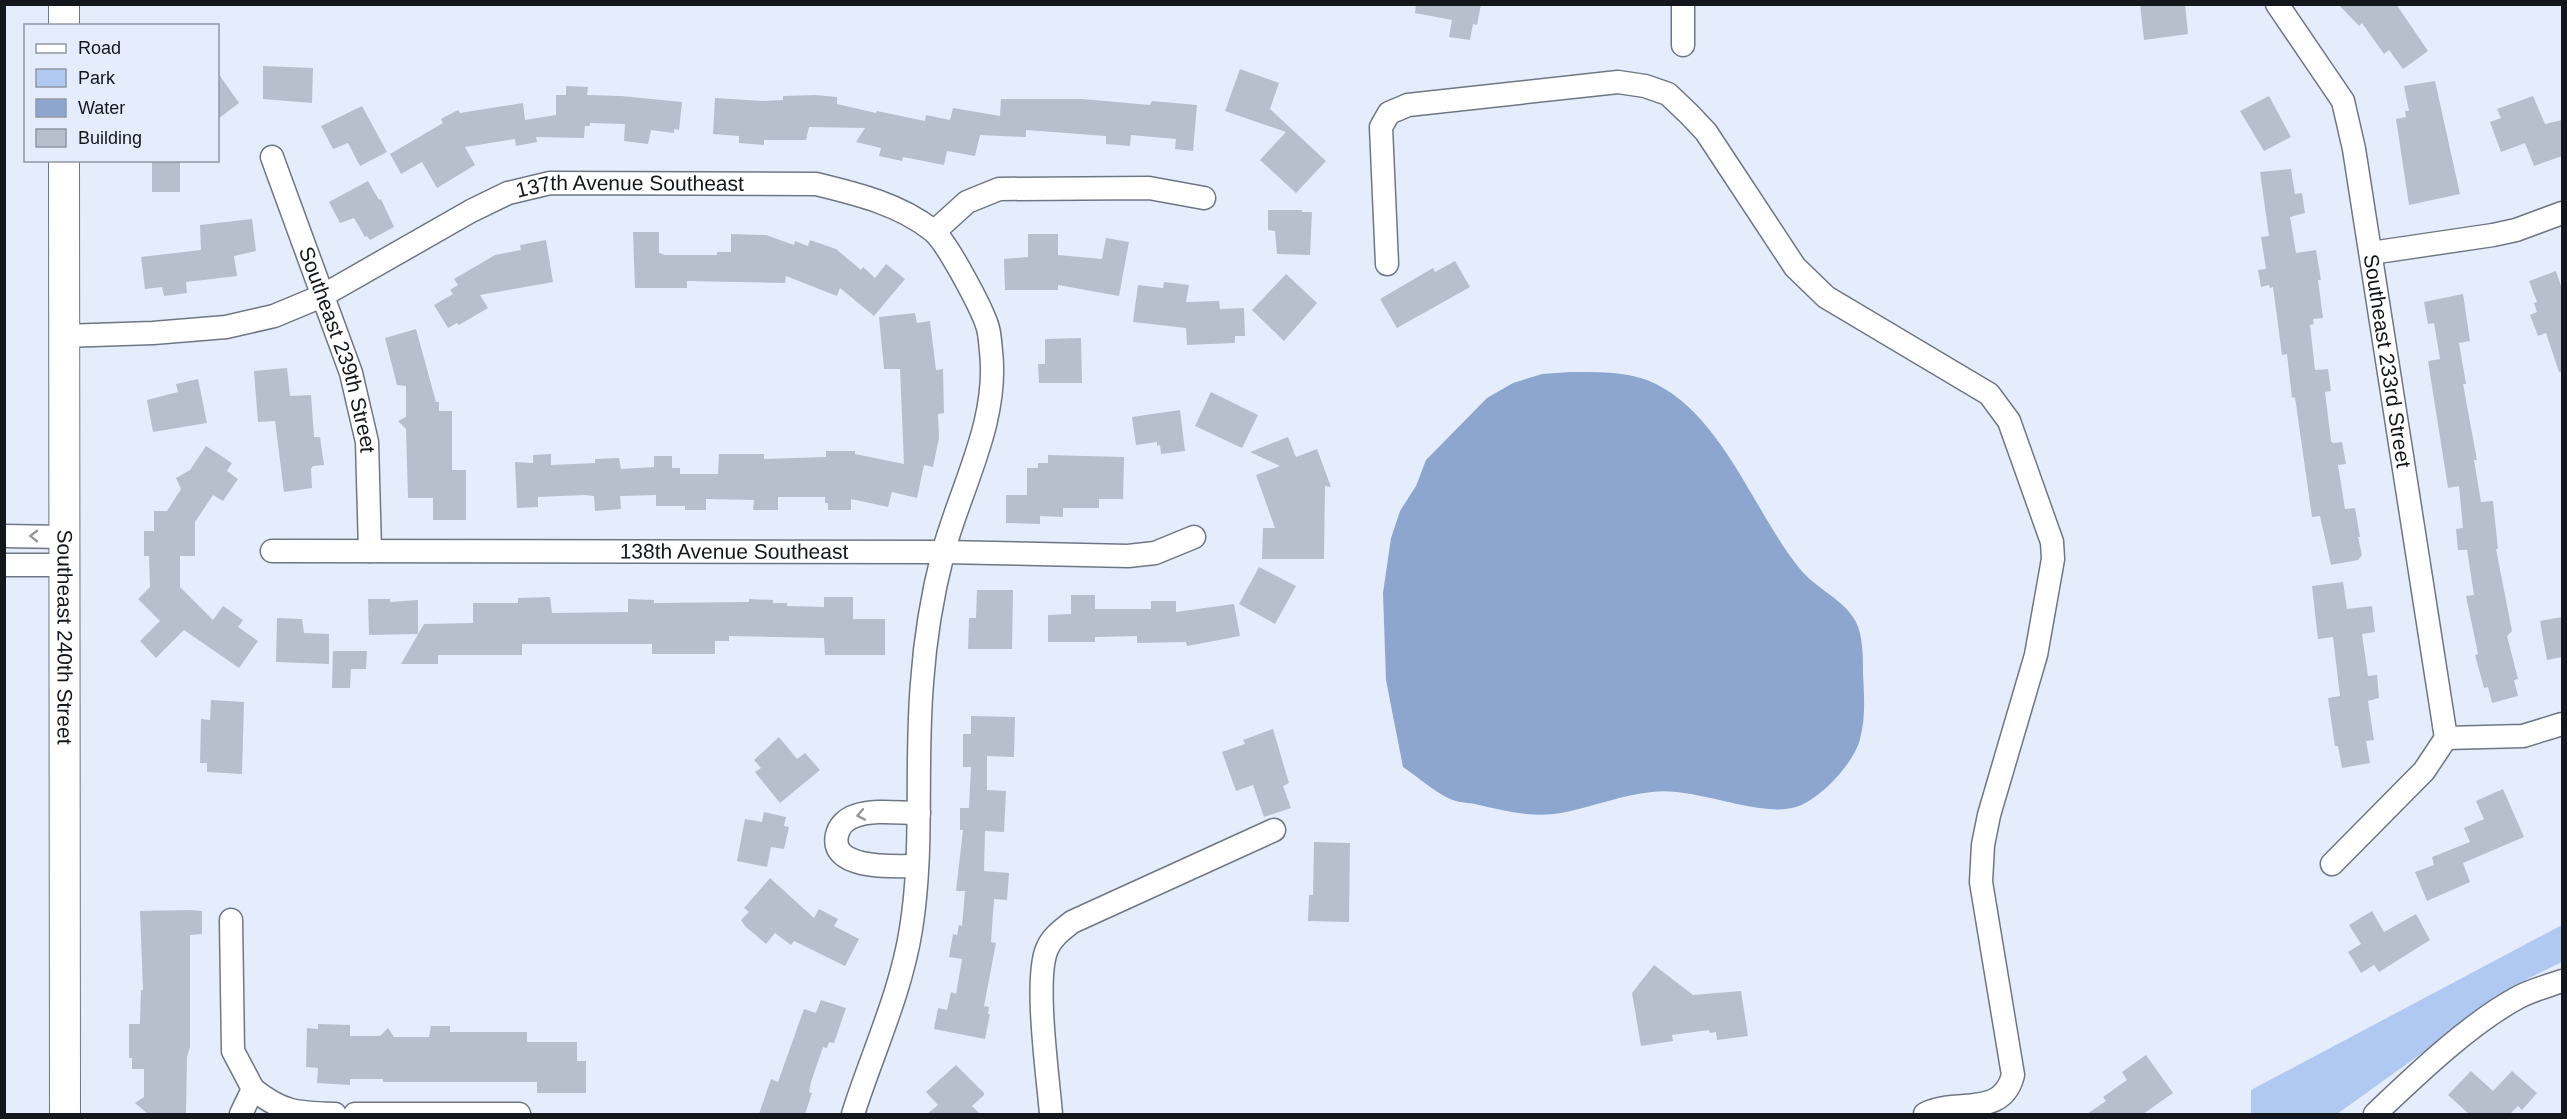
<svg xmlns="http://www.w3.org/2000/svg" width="2567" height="1119" font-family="Helvetica,sans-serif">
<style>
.green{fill:#b0c9f2}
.water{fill:#8ca6d0}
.building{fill:#b7bfcd}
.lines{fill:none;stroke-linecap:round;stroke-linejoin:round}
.minor-casing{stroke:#6f7683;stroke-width:25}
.major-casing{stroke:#6f7683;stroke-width:32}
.minor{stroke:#fff;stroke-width:22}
.major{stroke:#fff;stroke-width:30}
.oneway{stroke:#959698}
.labels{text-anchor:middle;stroke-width:4.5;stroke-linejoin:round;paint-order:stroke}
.street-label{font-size:21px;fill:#13161a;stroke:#e5edfc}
</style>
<rect width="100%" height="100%" fill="#e5edfc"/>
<!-- green -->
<polygon class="green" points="2562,925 2562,962 2521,982 2337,1114 2251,1114 2251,1090"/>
<!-- water -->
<path class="water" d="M1570,372C1597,372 1631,371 1656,384C1723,417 1755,514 1800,569C1815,588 1846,601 1856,622C1863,636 1863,657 1863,673C1864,695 1866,717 1860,739C1854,763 1822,797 1799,806C1763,820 1695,786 1652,792C1622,795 1595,806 1566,812C1535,819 1505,811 1475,804C1467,803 1457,802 1450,799C1433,791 1418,777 1403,767L1386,680L1383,593L1391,538L1400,511L1416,486L1426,460L1487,398L1513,383L1542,374Z"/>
<!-- building -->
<g class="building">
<polygon points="1416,4 1481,4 1477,25 1473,24 1470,40 1449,37 1452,20 1415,13"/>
<polygon points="2140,4 2185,4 2188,34 2144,40"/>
<polygon points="2338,4 2396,4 2428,51 2403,69 2389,50 2384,54 2362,23 2359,26"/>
<polygon points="263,66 313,68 312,103 263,99"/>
<polygon points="1240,69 1279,83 1270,109 1326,161 1296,193 1260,160 1286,132 1225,111"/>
<polygon points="218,73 239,103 218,119"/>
<polygon points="2435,81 2460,194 2409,205 2396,119 2406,117 2405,111 2409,111 2404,86"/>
<polygon points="566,86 588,87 587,95 621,96 682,102 679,130 674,129 674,133 651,130 648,144 624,141 625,124 590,123 590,126 585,126 584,138 536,137 537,142 516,146 515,139 465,147 475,165 437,188 422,162 401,174 390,154 443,123 441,119 458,110 460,113 523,103 525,120 556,115 556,95 566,95"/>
<polygon points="815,95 837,97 837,104 876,113 877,111 925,121 926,115 950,120 953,108 1000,116 1001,99 1082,99 1150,105 1152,101 1197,105 1193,151 1175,149 1176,139 1131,135 1130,146 1106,144 1106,136 1026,130 1026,137 980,135 975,156 947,151 944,165 903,157 902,161 879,156 881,148 856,142 865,128 809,127 806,140 764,140 764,145 739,143 739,136 713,134 715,98 763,101 783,100 783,96"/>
<polygon points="2269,96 2291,137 2264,151 2240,111"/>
<polygon points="2533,96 2545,124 2562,120 2562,156 2534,166 2525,143 2501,152 2490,122 2501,118 2497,109"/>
<polygon points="362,106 387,152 360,166 348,143 333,149 321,126"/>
<rect x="152" y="160" width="28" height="32"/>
<polygon points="2291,169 2295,194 2302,193 2305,213 2290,217 2296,253 2316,250 2321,280 2318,280 2323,318 2313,319 2314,324 2310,325 2315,370 2328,369 2331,391 2325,392 2331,441 2333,443 2342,442 2346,464 2338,465 2345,509 2355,508 2360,537 2358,537 2362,555 2358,560 2331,565 2320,516 2312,517 2295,397 2292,398 2287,354 2282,355 2273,287 2270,288 2269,285 2261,287 2258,270 2266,269 2261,237 2269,236 2260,172"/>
<polygon points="368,181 379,200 381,199 394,227 370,240 367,236 365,237 354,218 340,223 329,202"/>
<polygon points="1268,210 1302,210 1302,212 1312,212 1310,255 1277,254 1275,231 1268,230"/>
<polygon points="252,219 256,251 234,256 237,276 186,282 187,293 164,296 162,287 145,289 141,257 201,250 200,225"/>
<polygon points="633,232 659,232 659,253 665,255 717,255 717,252 731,252 731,234 766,235 794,245 795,241 808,246 810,240 836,249 861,270 863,267 875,278 886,264 905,279 874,316 840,288 837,296 786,276 785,283 687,281 687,288 635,288"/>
<polygon points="1028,234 1058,234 1058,255 1102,259 1106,238 1129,242 1119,296 1058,285 1058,290 1005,290 1004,259 1028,257"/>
<polygon points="546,240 553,282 480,295 488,308 459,325 457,323 448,328 434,305 453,294 450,290 458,285 454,279 495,255 521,250 520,245"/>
<polygon points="1455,261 1470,287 1397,328 1380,299 1433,268 1435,272"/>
<polygon points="2556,271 2562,289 2562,372 2559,372 2546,333 2538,336 2530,315 2537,312 2534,303 2537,302 2529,281"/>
<polygon points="1286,274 1317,303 1284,341 1252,310"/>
<polygon points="1164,282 1189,285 1186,302 1219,301 1220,309 1244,308 1245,336 1235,336 1235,343 1187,345 1186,328 1133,322 1138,285 1163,288"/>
<polygon points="2463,294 2470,341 2459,343 2466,384 2463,384 2477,460 2474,460 2481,502 2493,501 2498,549 2496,549 2512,631 2507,636 2518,679 2514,680 2518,696 2492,703 2488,687 2484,688 2475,655 2478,654 2466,596 2474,595 2467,550 2458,550 2456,529 2463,528 2459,486 2448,488 2428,361 2440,359 2434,323 2428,324 2424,302"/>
<polygon points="915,313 917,323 930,321 936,370 943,369 944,413 938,414 939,438 933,467 924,465 917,498 892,492 888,507 851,499 851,510 828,510 828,503 825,503 825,497 778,497 778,510 753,510 754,500 706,499 706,510 685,510 685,506 656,506 656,495 620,496 621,509 595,511 594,496 585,495 538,497 538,507 517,508 515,462 533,463 533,455 551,454 551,465 595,463 595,459 619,458 621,469 654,467 654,456 672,456 672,468 680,468 680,474 718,474 719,454 764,454 764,459 826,457 826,451 855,451 855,454 904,464 900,369 884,369 879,317"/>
<polygon points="416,329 436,402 439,402 439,411 452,411 452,470 466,470 466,520 433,520 433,498 408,498 406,429 398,421 406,417 406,386 397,385 385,338"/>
<polygon points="1081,338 1082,383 1039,383 1038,364 1045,364 1045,339"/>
<polygon points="287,368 290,396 311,395 314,437 320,437 324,465 313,466 311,469 312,488 284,492 275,421 258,422 254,371"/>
<polygon points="198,379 207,423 153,432 147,400 178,392 176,384"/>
<polygon points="1211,392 1258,415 1242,448 1195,426"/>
<polygon points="1180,410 1185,451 1161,454 1160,445 1157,446 1157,442 1136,445 1132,417"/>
<polygon points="1288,437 1296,457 1317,449 1331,487 1325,486 1324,559 1262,559 1263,528 1275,528 1256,475 1280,466 1250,452"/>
<polygon points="206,446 232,463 227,471 238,479 223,501 213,495 195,522 195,556 180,556 180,587 213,620 223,606 243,620 238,627 258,641 239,668 184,630 156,658 140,641 160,621 138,599 150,587 149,556 144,556 144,531 154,531 154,511 167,511 181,489 176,478 190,470"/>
<polygon points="1048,455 1124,457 1123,499 1099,499 1099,508 1063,508 1063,517 1040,516 1040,524 1006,523 1006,495 1027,495 1027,468 1038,468 1038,463 1048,463"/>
<polygon points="1259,567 1296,586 1275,624 1239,604"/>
<polygon points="2343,582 2347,609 2372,606 2375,632 2362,634 2368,676 2377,675 2379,698 2368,701 2374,740 2366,741 2370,763 2342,768 2338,746 2335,746 2328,698 2340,696 2333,637 2318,639 2312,586"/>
<polygon points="977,590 1013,590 1012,649 968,649 969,618 976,618"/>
<polygon points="1071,595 1095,595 1095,609 1151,609 1151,601 1176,601 1176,612 1234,604 1240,636 1187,646 1186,642 1137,643 1137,636 1095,637 1095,642 1048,642 1048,615 1071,614"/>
<polygon points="550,597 552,613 628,612 628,599 654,600 654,603 749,602 749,599 773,600 773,603 787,603 787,606 824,607 824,597 853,597 853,619 885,619 885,655 825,655 824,638 729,636 729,641 715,641 715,654 652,654 652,644 522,644 522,655 438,655 438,664 401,664 424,624 473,623 473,603 518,603 518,598"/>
<polygon points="368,599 390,599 390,602 418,600 418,634 369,635"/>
<polygon points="2562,617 2562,657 2547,660 2540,621"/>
<polygon points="277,618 302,619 304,633 329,634 329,664 276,662"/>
<polygon points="333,651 367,651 366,669 351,669 350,688 332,688"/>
<polygon points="211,700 244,702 242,774 207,772 207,763 200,763 201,719 210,720"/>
<polygon points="971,716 1015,717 1014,757 987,756 987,790 1006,791 1004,832 985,831 984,871 1009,873 1007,900 994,899 991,942 996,943 984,1006 989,1007 988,1014 990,1014 985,1039 934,1029 938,1008 947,1010 951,992 956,994 962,959 949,957 953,934 957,935 959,925 962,926 965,891 956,891 963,830 960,830 960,808 969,808 971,767 963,767 963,734 971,734"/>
<polygon points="1273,729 1289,783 1283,786 1291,808 1264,817 1253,785 1236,791 1222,752 1245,744 1243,740"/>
<polygon points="779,737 797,759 805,753 820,770 780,803 755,772 761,768 754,760"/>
<polygon points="2503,789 2524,837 2463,863 2470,882 2427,901 2415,872 2434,865 2432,857 2470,842 2464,828 2484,819 2476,801"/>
<polygon points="764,812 786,817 784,826 789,827 784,849 771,847 767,867 737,861 745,819 762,822"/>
<polygon points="1314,842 1350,843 1349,922 1308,921 1309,895 1313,895"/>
<polygon points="770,878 814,918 819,909 838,919 834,926 859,939 845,966 794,941 791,945 775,933 766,944 745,926 741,920 749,912 744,908"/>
<polygon points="190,910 202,911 202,934 190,935 190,1047 187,1057 186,1112 185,1114 148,1114 135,1103 144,1097 144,1069 132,1069 132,1058 129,1058 129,1024 140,1024 141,990 143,990 140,911"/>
<polygon points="2372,911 2384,932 2416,914 2430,940 2379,972 2374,965 2361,973 2348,952 2361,944 2349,925"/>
<polygon points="1654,965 1693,995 1741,991 1748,1036 1717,1040 1716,1032 1710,1033 1709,1030 1672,1035 1673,1041 1641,1046 1632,993"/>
<polygon points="821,1000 846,1008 834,1043 829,1042 827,1048 823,1047 811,1082 809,1092 812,1093 805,1114 759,1114 771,1079 778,1082 804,1009 816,1013"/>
<polygon points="318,1024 350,1025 350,1036 380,1036 388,1028 394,1037 429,1037 431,1026 450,1026 450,1032 527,1032 527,1042 577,1042 577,1061 586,1061 586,1093 537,1093 537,1082 383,1082 383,1079 350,1079 350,1085 317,1083 318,1068 306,1067 307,1028 318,1029"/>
<polygon points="2146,1055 2173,1093 2143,1114 2087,1114 2106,1101 2103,1097 2127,1080 2122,1072"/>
<polygon points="956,1065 984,1093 984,1095 972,1106 980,1114 927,1114 938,1105 926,1092"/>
<polygon points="2471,1071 2493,1091 2512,1071 2537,1093 2522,1110 2518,1106 2510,1114 2469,1114 2448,1095"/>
</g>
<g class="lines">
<!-- minor casing -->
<g class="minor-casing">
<g id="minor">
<polyline points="1683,4 1683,45"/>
<path id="s1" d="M2277,4L2343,101L2354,149L2446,738"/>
<path id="s2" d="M272,157L351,373L367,442L370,551"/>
<polyline points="935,231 967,202 999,189 1149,188 1204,198"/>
<polyline points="2371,253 2493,235 2516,230 2562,213"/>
<path d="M1387,264L1381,127L1389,113L1408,105L1618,82L1645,86L1668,94L1689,114L1706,132L1795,267L1826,297L1989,394L2009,421L2052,542L2053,559L2036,655L1989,815L1983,845L1981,882L2013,1075C2002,1119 1955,1098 1925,1114"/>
<path id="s3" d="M63,336L153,333L226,327L274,316L322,296L471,211L508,193L550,183L816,184C857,194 899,204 932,230C946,240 981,307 987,325C990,333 990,343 991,351C999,422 961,486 943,553C932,596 925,639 922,683C915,765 924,848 911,929C901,993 872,1054 853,1114"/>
<polyline points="4,536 63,537"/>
<path id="s4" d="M272,551L943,552L1128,556L1155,553L1194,537"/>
<polyline points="4,565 63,565"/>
<polyline points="2446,738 2523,736 2562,724"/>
<polyline points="2332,864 2424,771 2446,738"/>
<path d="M917,866C897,866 829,871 837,835C839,826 846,819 855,816C874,809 899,813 919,813"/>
<polyline points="231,920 233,1051 253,1089 241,1114"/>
<path d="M253,1089C283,1113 298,1113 335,1114"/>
<polyline points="355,1114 519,1114"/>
<path d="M1051,1114C1048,1077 1034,979 1047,949C1052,937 1062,930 1072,922L1274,830"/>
<path d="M2375,1114C2415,1076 2470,1023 2519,997C2532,990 2548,986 2562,981"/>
</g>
</g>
<!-- major casing -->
<g class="major-casing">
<g id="major">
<polyline points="64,26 64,4"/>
<path id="s5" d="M64,160L65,1114"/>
</g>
</g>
<!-- minor -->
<use href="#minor" class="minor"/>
<!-- major -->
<use href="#major" class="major"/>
</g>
<!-- one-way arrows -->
<defs><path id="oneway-chevron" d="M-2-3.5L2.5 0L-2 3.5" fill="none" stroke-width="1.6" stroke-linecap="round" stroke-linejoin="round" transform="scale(1.5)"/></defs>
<g class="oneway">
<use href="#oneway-chevron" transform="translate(34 536) rotate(-179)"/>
<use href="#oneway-chevron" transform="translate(861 815) rotate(169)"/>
</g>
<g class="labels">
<!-- street labels -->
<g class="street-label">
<text dy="7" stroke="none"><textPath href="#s3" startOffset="600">137th Avenue Southeast</textPath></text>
<text dy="7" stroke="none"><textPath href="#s2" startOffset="204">Southeast 239th Street</textPath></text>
<text dy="7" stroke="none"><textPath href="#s1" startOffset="381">Southeast 233rd Street</textPath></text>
<text dy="7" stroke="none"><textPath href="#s4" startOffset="462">138th Avenue Southeast</textPath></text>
<text dy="7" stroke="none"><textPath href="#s5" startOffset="477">Southeast 240th Street</textPath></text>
</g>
</g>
<!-- border -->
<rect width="2567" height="1119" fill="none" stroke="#13161a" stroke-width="12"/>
<!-- legend -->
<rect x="24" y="24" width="195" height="138" fill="#e5edfc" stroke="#9197a2" stroke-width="1.5"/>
<rect x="36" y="44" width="30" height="9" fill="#ffffff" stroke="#9197a2" stroke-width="1.5"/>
<text x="78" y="54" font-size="18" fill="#13161a">Road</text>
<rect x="36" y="69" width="30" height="18" fill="#b0c9f2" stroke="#9197a2" stroke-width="1.5"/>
<text x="78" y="84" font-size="18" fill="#13161a">Park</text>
<rect x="36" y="99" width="30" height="18" fill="#8ca6d0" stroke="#9197a2" stroke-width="1.5"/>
<text x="78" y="114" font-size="18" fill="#13161a">Water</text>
<rect x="36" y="129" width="30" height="18" fill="#b7bfcd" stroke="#9197a2" stroke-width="1.5"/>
<text x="78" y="144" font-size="18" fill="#13161a">Building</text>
</svg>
